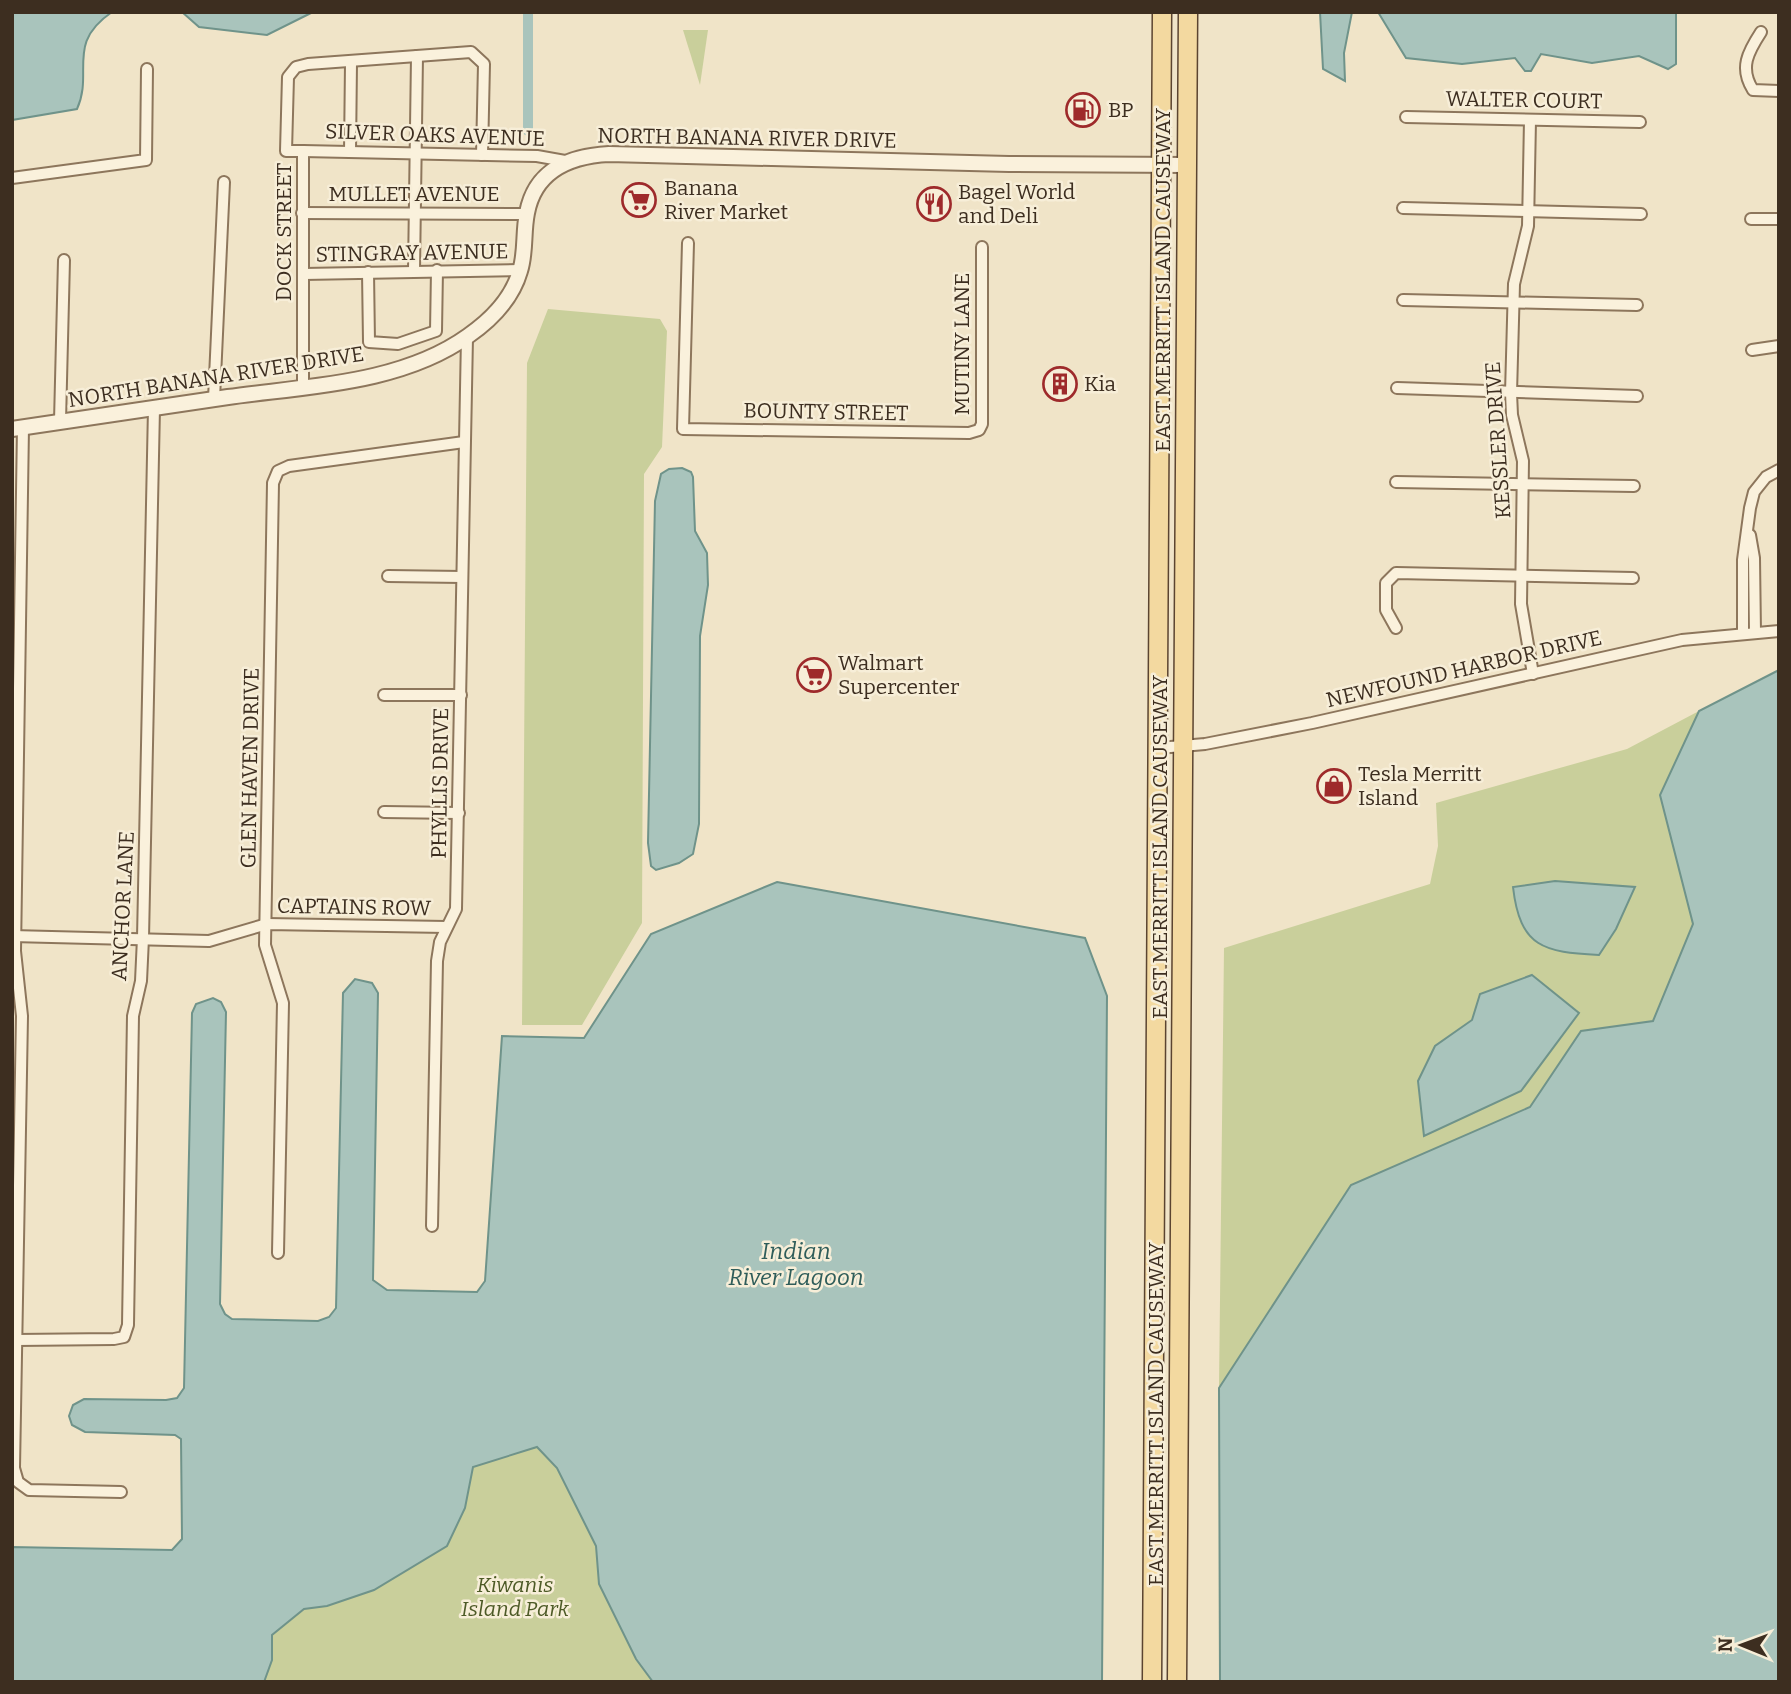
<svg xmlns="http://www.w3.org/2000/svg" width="1791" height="1694" font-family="Bitter,serif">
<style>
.green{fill:#c9cf9b}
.water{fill:#a9c4bc;stroke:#6f938a;stroke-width:2}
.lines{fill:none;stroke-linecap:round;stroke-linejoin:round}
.canal{stroke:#a9c4bc;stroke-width:10}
.minor-casing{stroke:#8d765c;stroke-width:14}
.tertiary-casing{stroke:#8d765c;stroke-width:18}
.primary-casing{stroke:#5b4430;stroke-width:21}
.minor{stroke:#faf1dc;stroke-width:10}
.tertiary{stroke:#faf1dc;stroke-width:14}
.primary{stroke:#f3d9a0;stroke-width:18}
.labels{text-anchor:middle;stroke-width:5;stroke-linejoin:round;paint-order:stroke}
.street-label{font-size:21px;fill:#3d2e20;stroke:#f7eed8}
.poi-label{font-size:21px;fill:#3d2e20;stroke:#f7eed8;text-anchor:start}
.park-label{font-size:21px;font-style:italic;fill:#4d5a26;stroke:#f7eed8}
.water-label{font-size:23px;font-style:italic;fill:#2f5d5a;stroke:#f7eed8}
</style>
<rect width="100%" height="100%" fill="#f0e4c8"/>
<!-- green -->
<g class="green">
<polygon points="683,30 708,30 700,85"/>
<polygon points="548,309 660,319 667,331 662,447 644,474 642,923 582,1025 522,1025 527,363"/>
<polygon points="1699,711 1660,795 1693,924 1653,1021 1581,1031 1530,1107 1351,1185 1219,1388 1224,948 1430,884 1438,846 1436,803 1627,749"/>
<polygon points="537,1447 557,1468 596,1546 599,1584 636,1659 653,1682 264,1682 272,1660 271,1635 304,1609 465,1508 473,1467"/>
</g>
<!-- water -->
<g class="water">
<path d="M12,12H112C65,44 94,72 77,109L12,120Z"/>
<polygon points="182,12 313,12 267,35 199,27"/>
<polygon points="1320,12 1352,12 1344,53 1345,81 1323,69"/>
<polygon points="1378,12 1676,12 1676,64 1668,69 1639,56 1592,63 1541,54 1531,71 1525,71 1515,58 1462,64 1406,58"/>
<polygon points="682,468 691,472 693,477 695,531 707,553 708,585 700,636 699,824 693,854 679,863 656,870 651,866 648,843 655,501 661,474 669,469"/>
<polygon points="1779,670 1779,1682 1220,1682 1219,1388 1351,1185 1530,1107 1581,1031 1653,1021 1693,924 1660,795 1699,711"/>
<path d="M1555,881L1635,887L1616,929L1599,955C1544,952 1520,948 1513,887Z"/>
<polygon points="777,882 1085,938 1107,996 1102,1682 653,1682 636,1659 599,1584 596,1546 557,1468 537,1447 473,1467 465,1508 447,1546 374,1590 327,1606 304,1609 272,1635 272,1660 264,1682 12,1682 12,1547 172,1550 182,1539 181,1439 175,1435 85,1432 72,1425 69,1416 73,1405 84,1399 166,1400 177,1398 184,1388 192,1013 196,1004 213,998 221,1002 226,1012 220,1304 225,1314 232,1319 318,1321 329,1317 336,1308 343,993 355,979 372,983 378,993 373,1280 387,1290 477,1292 485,1281 502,1036 584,1038 651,934"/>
<polygon points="1532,975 1579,1013 1521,1091 1424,1136 1418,1081 1435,1046 1472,1020 1480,994"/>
</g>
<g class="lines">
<!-- canal -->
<polyline class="canal" points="528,131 528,12"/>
<!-- minor casing -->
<g class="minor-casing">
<g id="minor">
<path d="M1761,32C1748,52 1739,68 1753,90L1779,91"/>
<polyline points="1406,117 1640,122"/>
<polyline points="1530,120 1528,226 1514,284 1511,393 1512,415 1523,461 1521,604 1533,674"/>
<polyline points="303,151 537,156 565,161"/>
<polyline points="350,152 351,63"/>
<polyline points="12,178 146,160 147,69"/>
<polyline points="1403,208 1641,214"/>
<polyline points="302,213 526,214"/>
<polyline points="1751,219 1779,219"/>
<polyline points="688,243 683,429 969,433 979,430 982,424 982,247"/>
<polyline points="414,271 417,56"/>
<polyline points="368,272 369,342 398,344 436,331 437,270"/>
<polyline points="304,274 521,270"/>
<polyline points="1403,300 1637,305"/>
<polyline points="1752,350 1779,346"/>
<polyline points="303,387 303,151 286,151 288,77 296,67 308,64 471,52 484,64 482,155"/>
<polyline points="1397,388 1637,396"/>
<polyline points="214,399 224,182"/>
<polyline points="60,421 64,260"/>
<polyline points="23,427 15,951 22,1016 14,1468 18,1482 29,1490 121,1492"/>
<polyline points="1396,482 1634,486"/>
<polyline points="1750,535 1754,558 1755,633"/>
<polyline points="388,576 462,577"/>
<polyline points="1396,628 1386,610 1386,583 1396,573 1633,578"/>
<polyline points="1743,634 1743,560 1750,508 1754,492 1766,477 1779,470"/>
<polyline points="384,695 461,695"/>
<polyline points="1159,748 1205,744 1312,723 1682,640 1779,631"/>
<polyline points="384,812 459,813"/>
<polyline points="12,936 209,941 267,924 446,927"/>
<polyline points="432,1226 437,961 440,942 456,909 467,337"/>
<polyline points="278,1253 283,1003 265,945 273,483 278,471 289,466 464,442"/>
<polyline points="16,1340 114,1339 124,1337 128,1325 133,1016 141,981 143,938 154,408"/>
</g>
</g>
<!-- tertiary casing -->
<g class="tertiary-casing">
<path id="tertiary" d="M12,429C84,419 156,408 228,397C307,386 401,384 468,336C491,320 512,299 520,271C526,253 523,232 527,213C535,170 570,156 609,154L1009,164L1187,165"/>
</g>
<!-- primary casing -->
<g class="primary-casing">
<g id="primary">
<polyline points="1152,1682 1162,12"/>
<polyline points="1177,1682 1188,12"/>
</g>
</g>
<!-- minor -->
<use href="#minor" class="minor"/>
<!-- tertiary -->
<use href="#tertiary" class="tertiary"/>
<!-- primary -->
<use href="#primary" class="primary"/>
</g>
<!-- icons -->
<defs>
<g id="fuel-ring" transform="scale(1.75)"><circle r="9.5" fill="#f7eed8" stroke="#9e2a2b" stroke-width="1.5"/><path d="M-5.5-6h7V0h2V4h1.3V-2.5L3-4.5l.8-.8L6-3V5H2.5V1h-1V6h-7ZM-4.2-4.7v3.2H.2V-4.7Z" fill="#9e2a2b"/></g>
<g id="supermarket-ring" transform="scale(1.75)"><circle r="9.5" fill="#f7eed8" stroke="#9e2a2b" stroke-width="1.5"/><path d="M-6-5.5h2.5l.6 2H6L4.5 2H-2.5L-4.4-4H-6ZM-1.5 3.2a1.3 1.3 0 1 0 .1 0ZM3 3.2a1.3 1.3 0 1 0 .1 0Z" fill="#9e2a2b"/></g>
<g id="restaurant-ring" transform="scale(1.75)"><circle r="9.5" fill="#f7eed8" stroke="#9e2a2b" stroke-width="1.5"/><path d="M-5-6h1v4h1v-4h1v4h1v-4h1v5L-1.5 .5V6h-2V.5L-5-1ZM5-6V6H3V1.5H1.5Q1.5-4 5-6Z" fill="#9e2a2b"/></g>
<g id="building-ring" transform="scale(1.75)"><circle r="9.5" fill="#f7eed8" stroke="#9e2a2b" stroke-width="1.5"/><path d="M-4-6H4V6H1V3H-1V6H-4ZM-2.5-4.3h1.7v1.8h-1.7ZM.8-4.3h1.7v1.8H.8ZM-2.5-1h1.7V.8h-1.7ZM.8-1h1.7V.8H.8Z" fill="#9e2a2b"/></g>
<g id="shop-ring" transform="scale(1.75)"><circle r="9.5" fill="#f7eed8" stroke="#9e2a2b" stroke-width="1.5"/><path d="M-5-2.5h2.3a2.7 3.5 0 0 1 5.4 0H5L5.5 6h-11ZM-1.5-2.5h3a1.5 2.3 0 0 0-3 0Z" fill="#9e2a2b"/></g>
</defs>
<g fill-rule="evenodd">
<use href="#fuel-ring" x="1083" y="110"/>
<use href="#supermarket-ring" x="639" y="200"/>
<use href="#restaurant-ring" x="934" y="204"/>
<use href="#building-ring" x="1060" y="384"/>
<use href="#supermarket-ring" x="814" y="675"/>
<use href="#shop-ring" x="1334" y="786"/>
</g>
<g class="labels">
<!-- street labels -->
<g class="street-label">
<text transform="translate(1524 100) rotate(1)" y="7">WALTER COURT</text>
<text transform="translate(435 135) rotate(2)" y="7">SILVER OAKS AVENUE</text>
<text transform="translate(747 138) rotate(1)" y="7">NORTH BANANA RIVER DRIVE</text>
<text x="414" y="201">MULLET AVENUE</text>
<text transform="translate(284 232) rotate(-90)" y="7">DOCK STREET</text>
<text transform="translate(412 253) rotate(-1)" y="7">STINGRAY AVENUE</text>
<text transform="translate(1163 280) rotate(-90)" y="7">EAST MERRITT ISLAND CAUSEWAY</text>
<text transform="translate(962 344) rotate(-90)" y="7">MUTINY LANE</text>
<text transform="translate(216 377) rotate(-9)" y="7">NORTH BANANA RIVER DRIVE</text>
<text transform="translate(826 412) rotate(1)" y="7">BOUNTY STREET</text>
<text transform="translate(1498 440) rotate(-94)" y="7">KESSLER DRIVE</text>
<text transform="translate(1464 669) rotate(-13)" y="7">NEWFOUND HARBOR DRIVE</text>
<text transform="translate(250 768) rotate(-89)" y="7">GLEN HAVEN DRIVE</text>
<text transform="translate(440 783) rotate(-89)" y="7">PHYLLIS DRIVE</text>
<text transform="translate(1160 847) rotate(-90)" y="7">EAST MERRITT ISLAND CAUSEWAY</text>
<text transform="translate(123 906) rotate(-87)" y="7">ANCHOR LANE</text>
<text transform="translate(354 907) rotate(1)" y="7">CAPTAINS ROW</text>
<text transform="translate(1156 1414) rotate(-90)" y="7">EAST MERRITT ISLAND CAUSEWAY</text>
</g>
<!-- poi labels -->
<g class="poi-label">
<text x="1108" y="117">BP</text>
<text x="664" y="195">Banana<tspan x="664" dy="24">River Market</tspan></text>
<text x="958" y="199">Bagel World<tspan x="958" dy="24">and Deli</tspan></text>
<text x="1084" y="391">Kia</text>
<text x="838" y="670">Walmart<tspan x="838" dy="24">Supercenter</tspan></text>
<text x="1358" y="781">Tesla Merritt<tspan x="1358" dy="24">Island</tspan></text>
</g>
<!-- park labels -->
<g class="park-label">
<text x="515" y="1592">Kiwanis<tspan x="515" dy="24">Island Park</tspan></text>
</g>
<!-- water labels -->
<g class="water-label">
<text x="796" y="1259">Indian<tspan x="796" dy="26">River Lagoon</tspan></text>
</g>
</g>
<!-- border -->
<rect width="1791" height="1694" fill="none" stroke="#3d2e20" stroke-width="28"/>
<!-- north arrow -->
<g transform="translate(1742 1645) rotate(271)" stroke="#f7eed8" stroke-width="5" paint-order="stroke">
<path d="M0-5L12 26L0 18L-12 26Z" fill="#3d2e20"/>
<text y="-10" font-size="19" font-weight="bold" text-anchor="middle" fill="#3d2e20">N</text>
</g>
</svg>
